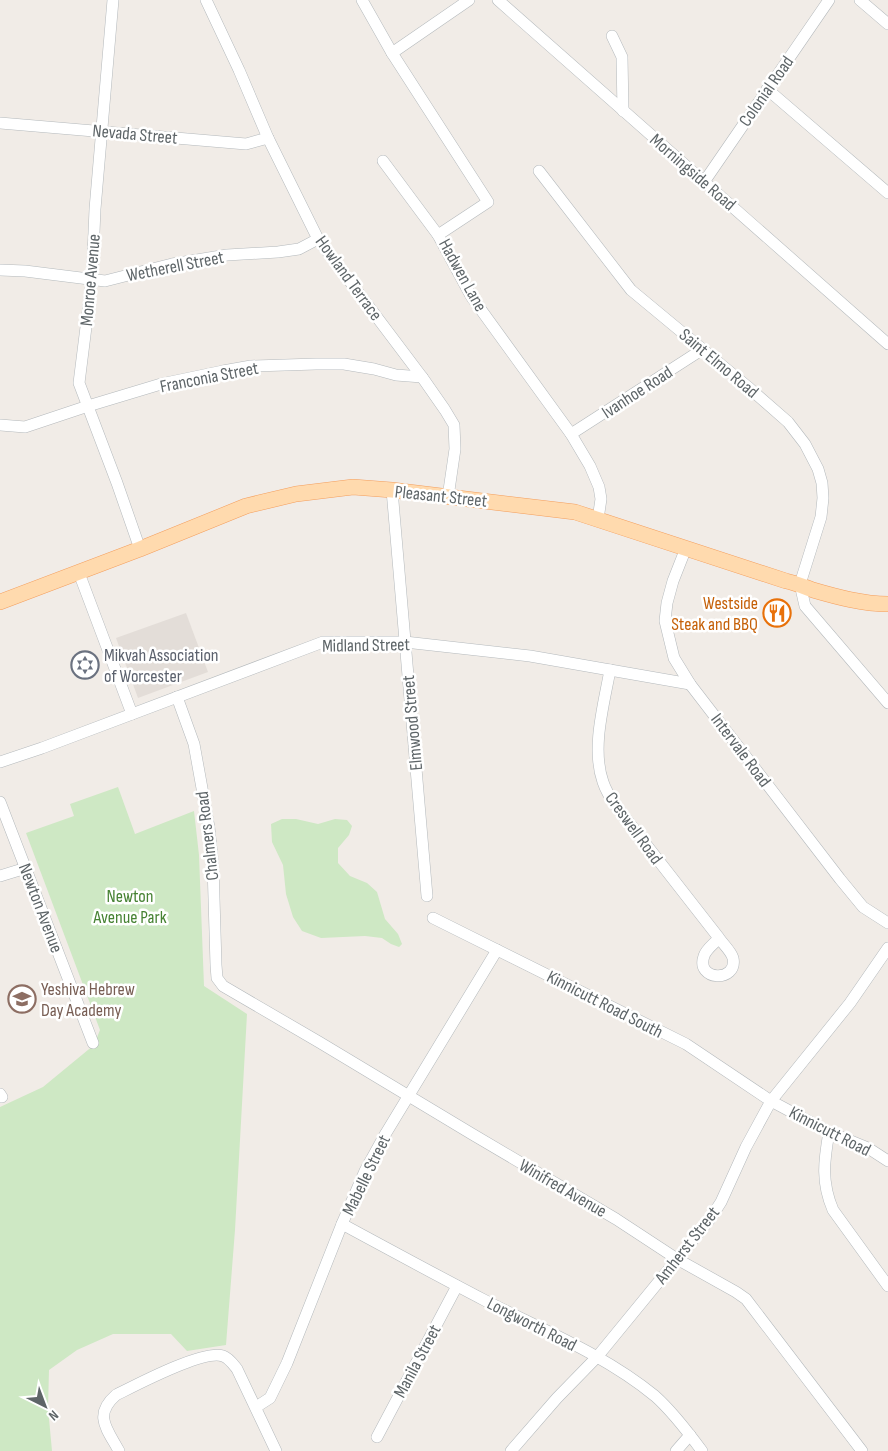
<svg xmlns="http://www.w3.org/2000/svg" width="888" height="1451" font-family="'Sofia Sans Condensed',sans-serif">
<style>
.education{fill:#e3ddd8}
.green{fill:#cee8c4}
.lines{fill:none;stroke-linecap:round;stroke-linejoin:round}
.minor-casing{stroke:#b4b9bc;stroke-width:12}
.major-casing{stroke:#f49e5d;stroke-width:16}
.minor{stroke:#fff;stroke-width:11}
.major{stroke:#ffdaae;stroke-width:15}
.labels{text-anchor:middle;stroke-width:5;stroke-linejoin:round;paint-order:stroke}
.street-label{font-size:18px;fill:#5e6568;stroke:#fff}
.food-label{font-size:18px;fill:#c56008;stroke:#fff;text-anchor:end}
.worship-label{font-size:18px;fill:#5b616d;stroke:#fff;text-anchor:start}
.park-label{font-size:18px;fill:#468233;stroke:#fff}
.education-label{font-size:18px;fill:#785e54;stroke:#fff;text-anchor:start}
</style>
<rect width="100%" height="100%" fill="#f1ece7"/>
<!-- education -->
<polygon class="education" points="186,613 208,672 138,698 116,638"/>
<!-- green -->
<g class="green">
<polygon points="118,787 135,834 194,811 199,855 204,986 247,1014 235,1230 226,1345 187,1351 171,1334 113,1334 77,1350 49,1370 48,1408 52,1451 0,1451 0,1107 43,1087 94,1045 100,1030 26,833 74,816 70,804"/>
<polygon points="282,819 296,819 318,824 335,819 347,820 352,826 349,835 338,848 338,863 350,876 367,883 377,892 385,919 398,934 402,944 399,947 391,944 382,938 365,936 321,938 302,931 293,917 286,894 283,865 272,842 271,824"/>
</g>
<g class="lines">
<!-- minor casing -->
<g class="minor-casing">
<g id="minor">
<polyline points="113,0 95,209 92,279 79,383 117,483 140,549"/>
<polyline points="206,0 239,70 268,138 318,239 422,377 445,410 454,425 455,449 448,497"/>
<polyline points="362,0 392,53"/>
<polyline points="469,0 392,53 488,202 438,235 471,296 571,434 590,466 599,487 601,499 598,519"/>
<polyline points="498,0 888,344"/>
<polyline points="860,0 888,24"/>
<polyline points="612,36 622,57 623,111"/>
<polyline points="767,89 888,193"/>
<polyline points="0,123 246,144 268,138"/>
<polyline points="383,161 438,235"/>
<polyline points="539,171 631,290 748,387 788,422 805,444 818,469 822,483 823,498 821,517 800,584 805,606 888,703"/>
<polyline points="704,182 829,0"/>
<polyline points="0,270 25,271 105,281 172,264 227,255 278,252 299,249 318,239"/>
<polyline points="0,425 25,427 88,406 161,384 223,371 251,366 316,364 344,364 374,369 396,375 422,377"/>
<polyline points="571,434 703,349"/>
<polyline points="392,490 427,896"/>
<polyline points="686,548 673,581 667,603 665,621 674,658 690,684 840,879 863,907 888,923"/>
<polyline points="79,573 132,714"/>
<path d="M610,670C604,704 591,748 603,782C606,791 611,799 616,806L719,938C723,944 731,951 733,958C738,983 695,981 704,956C706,949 714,944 719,938"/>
<polyline points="177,697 194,744 209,827 213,865 216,965 217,978 223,986 319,1042 472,1134 616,1219 677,1259 736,1292 746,1299 862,1451"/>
<polyline points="0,762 42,748 323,642 405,642 530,656 690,684"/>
<polyline points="0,802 93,1043"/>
<polyline points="0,876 26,868"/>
<polyline points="433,918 686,1044 771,1101 829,1132 868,1148 888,1161"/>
<polyline points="0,1094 2,1097"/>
<path d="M829,1132C824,1161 821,1182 833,1210L888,1286"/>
<path d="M342,1224C390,1250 438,1276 486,1301C543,1330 605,1355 655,1396C673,1412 688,1432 702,1451"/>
<polyline points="256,1407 270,1398 287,1363 342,1224 365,1171 386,1133 497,950"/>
<polyline points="377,1437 457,1286"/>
<path d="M119,1451C107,1429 93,1415 116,1395C136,1385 204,1349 223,1356C229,1358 233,1364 237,1369L276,1451"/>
<polyline points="511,1451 557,1398 597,1357 710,1219 721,1202 746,1147 771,1101 850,1003 888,948"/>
<polyline points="676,1451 690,1435"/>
</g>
</g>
<!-- major casing -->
<g class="major-casing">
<path id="major" d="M0,602L140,549L246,506L296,494L353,487L392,490L575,512L786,581C796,583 804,587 813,590C837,597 863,604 888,604"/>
</g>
<!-- minor -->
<use href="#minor" class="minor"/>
<!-- major -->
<use href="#major" class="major"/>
</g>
<!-- icons -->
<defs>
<g id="restaurant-ring" transform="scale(1.4375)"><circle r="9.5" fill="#fff" stroke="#e8710a" stroke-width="1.5"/><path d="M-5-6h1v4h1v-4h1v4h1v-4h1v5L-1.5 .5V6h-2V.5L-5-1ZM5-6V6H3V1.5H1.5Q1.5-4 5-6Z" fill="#e8710a"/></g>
<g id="synagogue-ring" transform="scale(1.4375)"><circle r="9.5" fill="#fff" stroke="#6b7280" stroke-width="1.5"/><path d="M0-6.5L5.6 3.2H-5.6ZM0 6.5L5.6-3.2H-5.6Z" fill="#6b7280"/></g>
<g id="school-ring" transform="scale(1.4375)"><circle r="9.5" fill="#fff" stroke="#8d6e63" stroke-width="1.5"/><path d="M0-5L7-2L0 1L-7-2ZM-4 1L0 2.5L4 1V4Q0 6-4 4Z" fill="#8d6e63"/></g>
</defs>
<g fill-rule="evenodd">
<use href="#restaurant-ring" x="777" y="613"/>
<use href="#synagogue-ring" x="85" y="665"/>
<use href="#school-ring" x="22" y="999"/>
</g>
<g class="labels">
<!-- street labels -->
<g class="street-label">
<text transform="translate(766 91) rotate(-55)" y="6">Colonial Road</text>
<text transform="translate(135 134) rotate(5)" y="6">Nevada Street</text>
<text transform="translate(693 172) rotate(41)" y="6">Morningside Road</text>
<text transform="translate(175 266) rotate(-11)" y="6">Wetherell Street</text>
<text transform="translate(463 275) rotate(61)" y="6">Hadwen Lane</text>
<text transform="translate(349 278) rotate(54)" y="6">Howland Terrace</text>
<text transform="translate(90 280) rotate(-85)" y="6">Monroe Avenue</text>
<text transform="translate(719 363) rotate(40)" y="6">Saint Elmo Road</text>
<text transform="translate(209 377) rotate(-11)" y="6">Franconia Street</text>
<text transform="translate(637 392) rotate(-33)" y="6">Ivanhoe Road</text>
<text transform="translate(441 496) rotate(6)" y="6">Pleasant Street</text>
<text transform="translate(366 645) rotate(-1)" y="6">Midland Street</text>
<text transform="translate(412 723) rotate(-95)" y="6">Elmwood Street</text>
<text transform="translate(741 750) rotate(53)" y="6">Intervale Road</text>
<text transform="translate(634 828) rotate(54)" y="6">Creswell Road</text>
<text transform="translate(207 836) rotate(-97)" y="6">Chalmers Road</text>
<text transform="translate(41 908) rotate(69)" y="6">Newton Avenue</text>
<text transform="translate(605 1004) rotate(27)" y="6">Kinnicutt Road South</text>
<text transform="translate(830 1131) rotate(27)" y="6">Kinnicutt Road</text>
<text transform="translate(366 1175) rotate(-64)" y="6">Mabelle Street</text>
<text transform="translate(563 1188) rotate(30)" y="6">Winifred Avenue</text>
<text transform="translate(687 1245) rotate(-52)" y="6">Amherst Street</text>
<text transform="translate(532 1324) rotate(27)" y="6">Longworth Road</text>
<text transform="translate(417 1361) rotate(-62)" y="6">Manila Street</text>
</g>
<!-- food labels -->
<g class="food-label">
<text x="758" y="609">Westside<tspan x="758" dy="21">Steak and BBQ</tspan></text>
</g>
<!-- worship labels -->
<g class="worship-label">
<text x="104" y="661">Mikvah Association<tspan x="104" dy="21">of Worcester</tspan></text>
</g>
<!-- park labels -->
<g class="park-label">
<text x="130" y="902">Newton<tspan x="130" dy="21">Avenue Park</tspan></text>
</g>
<!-- education labels -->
<g class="education-label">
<text x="41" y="995">Yeshiva Hebrew<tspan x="41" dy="21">Day Academy</tspan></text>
</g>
</g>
<!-- north arrow -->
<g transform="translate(45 1406) rotate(138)" stroke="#ffffff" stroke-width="4" paint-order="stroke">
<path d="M0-4L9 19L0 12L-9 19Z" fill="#5e6568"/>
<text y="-8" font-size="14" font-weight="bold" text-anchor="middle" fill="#5e6568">N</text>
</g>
</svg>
